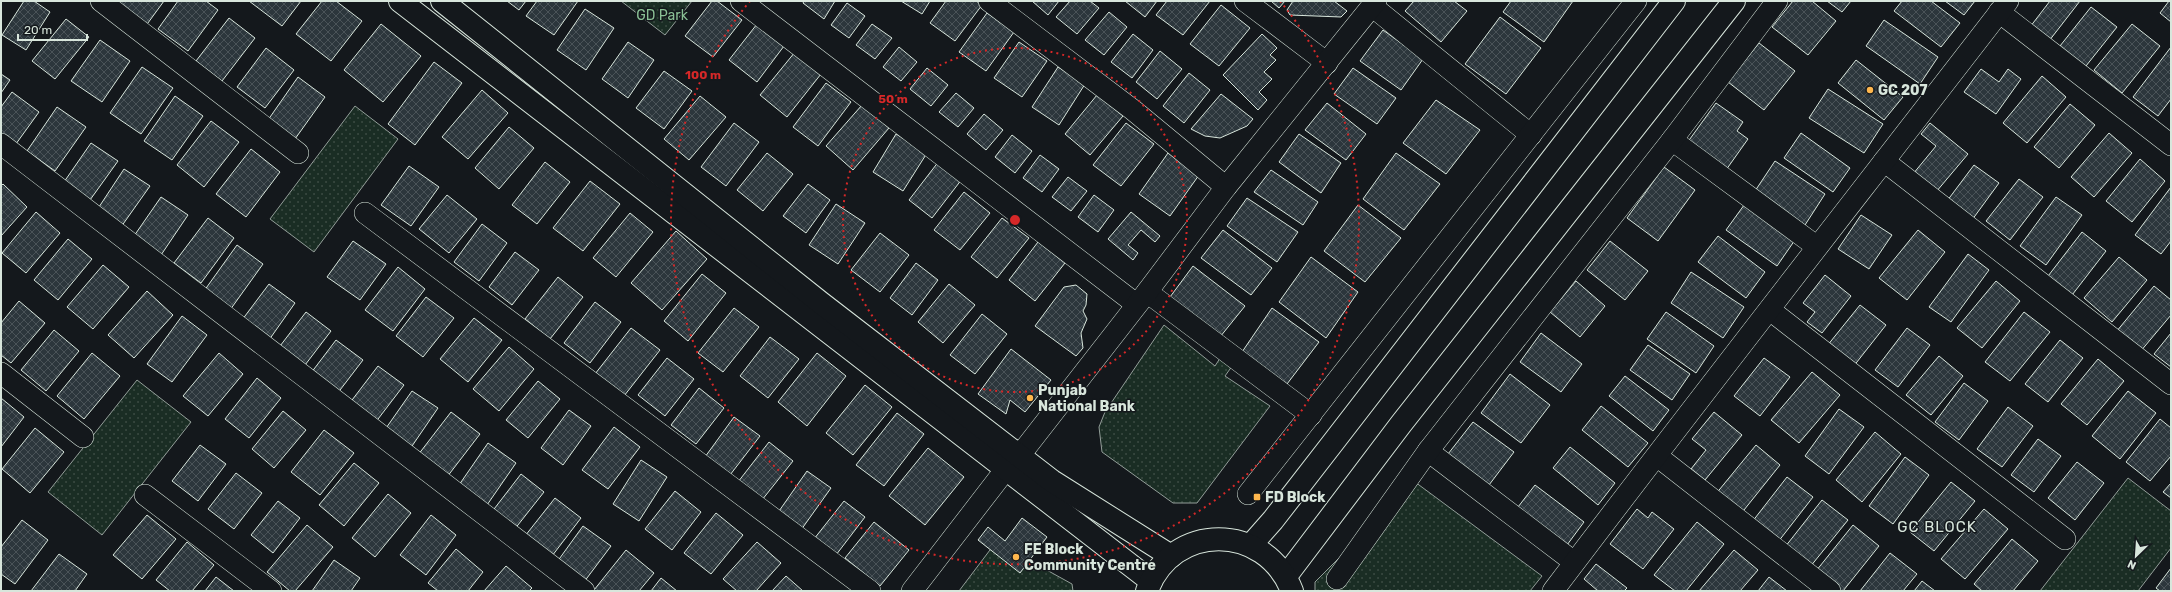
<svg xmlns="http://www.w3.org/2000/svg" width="2172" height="592" font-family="Rubik,sans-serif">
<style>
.park{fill:url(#park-dots);stroke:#939e99}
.building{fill:url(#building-cross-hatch);stroke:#d8e6dc}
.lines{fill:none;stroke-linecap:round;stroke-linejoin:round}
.minor-casing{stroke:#d8e6dc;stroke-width:22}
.tertiary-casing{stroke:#d8e6dc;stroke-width:24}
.secondary-casing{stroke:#d8e6dc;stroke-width:24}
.minor{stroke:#14181c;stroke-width:21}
.tertiary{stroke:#14181c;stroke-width:22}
.secondary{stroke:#14181c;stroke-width:22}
.ring{fill:none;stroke:#d62828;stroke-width:2;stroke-dasharray:2 4}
.poi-dot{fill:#ffb74d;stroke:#14181c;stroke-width:1.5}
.labels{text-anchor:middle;stroke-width:3;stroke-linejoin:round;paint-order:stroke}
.park-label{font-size:14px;fill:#8ac095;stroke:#14181c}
.poi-label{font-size:14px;font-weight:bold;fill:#d8e6dc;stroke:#14181c;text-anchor:start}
.neighbourhood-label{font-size:15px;letter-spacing:1px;fill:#d8e6dc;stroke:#14181c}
.centre{fill:#d62828;stroke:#14181c;stroke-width:2}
.ring-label{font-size:12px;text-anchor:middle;font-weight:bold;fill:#d62828;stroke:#14181c;stroke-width:3;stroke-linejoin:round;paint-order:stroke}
</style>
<defs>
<pattern id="park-dots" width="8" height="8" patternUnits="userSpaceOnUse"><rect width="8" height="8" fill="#1a2d24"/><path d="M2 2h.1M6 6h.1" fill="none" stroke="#3b4b43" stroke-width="1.8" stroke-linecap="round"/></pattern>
<pattern id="building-cross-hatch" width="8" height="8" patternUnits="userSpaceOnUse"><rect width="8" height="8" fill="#2c363c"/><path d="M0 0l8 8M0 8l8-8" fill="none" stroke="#4a5358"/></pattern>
</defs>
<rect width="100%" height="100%" fill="#14181c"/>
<!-- park -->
<g class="park">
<polygon points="621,1 692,1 665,35"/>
<polygon points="355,106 398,139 314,252 270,219"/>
<polygon points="1164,325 1215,366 1224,352 1235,362 1225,376 1270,406 1197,503 1173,503 1102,452 1099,427 1105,412"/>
<polygon points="137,380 191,422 102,535 48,492"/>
<polygon points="2128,478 2171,511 2171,548 2138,591 2040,591"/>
<polygon points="1415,482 1542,576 1530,591 1315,591 1315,582"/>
<polygon points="996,542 1072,584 1073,591 959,591"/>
</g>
<!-- building -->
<g class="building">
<polygon points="24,1 34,1 50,12 26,50 2,35"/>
<polygon points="120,1 164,1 145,27 116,6"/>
<polygon points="178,1 206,1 218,10 188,51 158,29"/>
<polygon points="249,1 301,1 282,26"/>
<polygon points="322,1 336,1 362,21 331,61 296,34"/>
<polygon points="507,1 526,1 519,10"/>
<polygon points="537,1 578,1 554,35 526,16"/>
<polygon points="712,1 717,1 742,20 713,57 685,36"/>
<polygon points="804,1 835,1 824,19 803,3"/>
<polygon points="901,1 930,1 922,14"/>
<polygon points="946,1 976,1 982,5 955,41 930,23"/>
<polygon points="1032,1 1059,1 1048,15"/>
<polygon points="1070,1 1090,1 1099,8 1077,34 1056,17"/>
<polygon points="1125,1 1157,1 1145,17"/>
<polygon points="1167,1 1210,1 1183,35 1156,15"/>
<polygon points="1271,1 1285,1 1279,8"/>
<polygon points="1293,1 1334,1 1347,11 1341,17 1290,15 1287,10"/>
<polygon points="1414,1 1454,1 1467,11 1441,42 1405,11"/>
<polygon points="1511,1 1573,1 1544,42 1503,12"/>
<polygon points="1793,1 1812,1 1836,21 1808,55 1772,27"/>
<polygon points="1827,1 1851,1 1842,12"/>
<polygon points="1902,1 1931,1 1960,23 1941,47 1894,11"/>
<polygon points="1945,1 1975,1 1964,15"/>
<polygon points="2050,1 2080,1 2049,41 2030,27"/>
<polygon points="2169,1 2171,1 2171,22 2160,13"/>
<polygon points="847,3 865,16 849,38 831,25"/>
<polygon points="1221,5 1250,28 1219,66 1190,44"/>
<polygon points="2091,7 2117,27 2082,71 2056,51"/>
<polygon points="585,9 614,28 586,70 557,50"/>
<polygon points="1109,12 1127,27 1104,55 1085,40"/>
<polygon points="987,13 1014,32 986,71 959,52"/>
<polygon points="1500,17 1541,48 1506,94 1465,64"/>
<polygon points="229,18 255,38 222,81 196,61"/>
<polygon points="66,19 89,37 55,79 32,61"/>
<polygon points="1884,20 1938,57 1920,84 1866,46"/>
<polygon points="381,24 421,56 383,102 344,70"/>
<polygon points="757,24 784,46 757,82 729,60"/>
<polygon points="872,24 892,38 875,59 856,45"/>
<polygon points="2132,24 2160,46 2122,93 2094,70"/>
<polygon points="1383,30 1423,59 1401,90 1360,61"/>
<polygon points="1133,34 1153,50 1132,78 1111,62"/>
<polygon points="1262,34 1277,48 1270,55 1276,60 1264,72 1272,79 1259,92 1267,100 1258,110 1223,75"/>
<polygon points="100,40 130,61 102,102 71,81"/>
<polygon points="628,42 654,60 628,98 602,79"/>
<polygon points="1019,42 1047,61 1022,97 994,78"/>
<polygon points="1759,43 1795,71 1764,110 1728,82"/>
<polygon points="899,47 917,62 901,81 883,67"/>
<polygon points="2171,47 2171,99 2158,116 2133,97"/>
<polygon points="266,48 294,70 265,108 237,87"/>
<polygon points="1160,51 1182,69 1157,99 1136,82"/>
<polygon points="795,52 821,74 787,117 760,95"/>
<polygon points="1856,60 1903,97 1884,120 1838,83"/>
<polygon points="434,62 462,83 415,145 388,124"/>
<polygon points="142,67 173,88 141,134 110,113"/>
<polygon points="1058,67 1085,84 1059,125 1032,107"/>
<polygon points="927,68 948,85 931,106 910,89"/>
<polygon points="1353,68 1396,98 1377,124 1334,94"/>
<polygon points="1981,69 1999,82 2008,69 2021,79 1996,114 1964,92"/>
<polygon points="664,71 692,91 664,129 636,108"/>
<polygon points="1189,73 1210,90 1184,123 1163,106"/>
<polygon points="1,74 10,80 1,93"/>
<polygon points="2042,76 2066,97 2027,143 2003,123"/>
<polygon points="298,77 325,97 295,139 268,120"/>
<polygon points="826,83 851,102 818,146 793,127"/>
<polygon points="1828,89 1883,124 1864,153 1809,118"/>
<polygon points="482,90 508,113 468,159 442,137"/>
<polygon points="12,92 39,112 13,148 1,139 1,107"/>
<polygon points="956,93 974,108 958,127 939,112"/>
<polygon points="1221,94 1253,119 1247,126 1220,138 1205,136 1191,129"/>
<polygon points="1097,95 1123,116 1090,155 1065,134"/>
<polygon points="175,96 203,116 172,160 144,141"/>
<polygon points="700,96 726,117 689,160 664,139"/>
<polygon points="1436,100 1480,130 1446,174 1403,143"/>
<polygon points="1327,103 1366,134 1346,160 1305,130"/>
<polygon points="1716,103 1743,122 1737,131 1748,139 1726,170 1687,143"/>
<polygon points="2070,104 2095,125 2059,168 2034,147"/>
<polygon points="862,105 889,128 853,170 826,146"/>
<polygon points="57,107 86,127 55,171 27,151"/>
<polygon points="984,114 1003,130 986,150 967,134"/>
<polygon points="211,121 239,142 204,187 177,165"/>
<polygon points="734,123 759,142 726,186 701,167"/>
<polygon points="1126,123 1154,144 1121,186 1093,165"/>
<polygon points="1930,123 1968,154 1936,192 1913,174 1936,146 1921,134"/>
<polygon points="509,127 534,148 499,189 475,168"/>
<polygon points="1801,133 1850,168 1833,192 1784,158"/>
<polygon points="2109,133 2132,153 2094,197 2071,177"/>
<polygon points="896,134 927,153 903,191 873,172"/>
<polygon points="1299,134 1341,163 1321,193 1279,162"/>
<polygon points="1012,135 1032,151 1015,173 995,157"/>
<polygon points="91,143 118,161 90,200 64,182"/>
<polygon points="251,149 280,172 246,217 216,194"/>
<polygon points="767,153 793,174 763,211 737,190"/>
<polygon points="1168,153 1199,175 1170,216 1139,194"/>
<polygon points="1396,153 1440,184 1404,230 1363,199"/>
<polygon points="1040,155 1059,169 1042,192 1023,178"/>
<polygon points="2140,159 2165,181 2132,222 2106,201"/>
<polygon points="939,161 962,179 932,218 909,200"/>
<polygon points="1775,161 1825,194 1805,225 1755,191"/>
<polygon points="545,162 570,182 537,224 512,205"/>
<polygon points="1974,165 1999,183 1972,220 1947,201"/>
<polygon points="409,166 439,187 411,226 381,205"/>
<polygon points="1664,167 1695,190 1658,241 1627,218"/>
<polygon points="124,169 150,186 121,227 97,210"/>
<polygon points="1271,170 1318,202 1303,225 1254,192"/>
<polygon points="1068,177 1087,191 1071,211 1052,197"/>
<polygon points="2019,179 2043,197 2010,240 1986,221"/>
<polygon points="590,181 620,204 583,251 553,228"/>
<polygon points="3,184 27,207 1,236 1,186"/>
<polygon points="808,184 830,200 806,233 783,216"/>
<polygon points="2171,187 2171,241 2161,254 2135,235"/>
<polygon points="964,192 990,213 960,250 934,230"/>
<polygon points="447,195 477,219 449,253 419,229"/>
<polygon points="1094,195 1114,210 1098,232 1078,217"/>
<polygon points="161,197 188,215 161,255 134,236"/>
<polygon points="2056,197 2082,215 2046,265 2020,246"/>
<polygon points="1247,198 1298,232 1277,262 1227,226"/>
<polygon points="1747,201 1797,237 1777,266 1726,230"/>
<polygon points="836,204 865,223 838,264 809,245"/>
<polygon points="1358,205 1401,238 1365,282 1324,251"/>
<polygon points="36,212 60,233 26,273 2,253"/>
<polygon points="1131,212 1160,236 1155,242 1141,230 1128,245 1138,253 1133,260 1108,239"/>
<polygon points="630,213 653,232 616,277 593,258"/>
<polygon points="1861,215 1892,235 1869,269 1838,249"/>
<polygon points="208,218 234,238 201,283 174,263"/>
<polygon points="1002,218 1029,238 997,278 971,257"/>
<polygon points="482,224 507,243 479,281 454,262"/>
<polygon points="1223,230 1272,268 1251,295 1201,258"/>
<polygon points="1918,230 1945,252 1907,300 1879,278"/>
<polygon points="676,231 707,259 662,310 631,283"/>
<polygon points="2082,232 2106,251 2069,299 2045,280"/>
<polygon points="880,233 909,255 880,292 851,270"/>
<polygon points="1718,236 1765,272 1746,298 1698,262"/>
<polygon points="68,239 92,259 58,300 34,280"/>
<polygon points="353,241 386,264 360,300 327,277"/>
<polygon points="1610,241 1648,271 1625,300 1587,270"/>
<polygon points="1038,242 1065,263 1035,301 1009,280"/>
<polygon points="237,245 263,264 230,310 204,291"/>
<polygon points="515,252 539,270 512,305 489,287"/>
<polygon points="1968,254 1989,270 1951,322 1929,307"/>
<polygon points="1311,257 1358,292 1326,338 1279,302"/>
<polygon points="2119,257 2147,280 2112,322 2084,298"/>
<polygon points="916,263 938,280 912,315 890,298"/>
<polygon points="103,265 129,287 93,329 67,307"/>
<polygon points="1193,266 1245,306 1220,337 1170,297"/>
<polygon points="398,267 425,289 393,331 365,310"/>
<polygon points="1691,272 1744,307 1723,338 1671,303"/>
<polygon points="702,274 726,293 688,341 664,321"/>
<polygon points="1825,275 1851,296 1822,333 1807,322 1815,312 1803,303"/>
<polygon points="558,277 583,297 550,339 525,319"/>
<polygon points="1576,281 1605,306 1580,337 1550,312"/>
<polygon points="1996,281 2020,301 1982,348 1957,328"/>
<polygon points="269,284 295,303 269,340 242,320"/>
<polygon points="949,284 975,305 943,343 918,322"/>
<polygon points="1076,285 1087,294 1086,305 1083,311 1087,319 1081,333 1083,348 1076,356 1035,326 1064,287"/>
<polygon points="2154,286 2171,300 2171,315 2140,352 2116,332"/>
<polygon points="147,291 173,315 134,358 108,335"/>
<polygon points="426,297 454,318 423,357 396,336"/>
<polygon points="19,301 45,323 11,363 1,355 1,323"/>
<polygon points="595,302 621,322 590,363 564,343"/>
<polygon points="1860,305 1886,325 1853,367 1827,346"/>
<polygon points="734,308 759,327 723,372 698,353"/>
<polygon points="1272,308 1319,342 1287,384 1242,352"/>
<polygon points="306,312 331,331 302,369 277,350"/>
<polygon points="1666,312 1714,346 1696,373 1647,339"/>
<polygon points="2024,312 2050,332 2010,381 1985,362"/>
<polygon points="982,314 1007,334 975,374 950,355"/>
<polygon points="182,316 207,335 172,382 147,364"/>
<polygon points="474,318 502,340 468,382 440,359"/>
<polygon points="631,328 660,350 624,396 595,374"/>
<polygon points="1907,328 1930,345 1898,387 1875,370"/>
<polygon points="54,330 79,351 46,391 21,370"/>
<polygon points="1541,333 1582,364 1561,392 1520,362"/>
<polygon points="2171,333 2171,367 2154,354"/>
<polygon points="770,337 799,359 768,398 740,376"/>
<polygon points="336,340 363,360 337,394 311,373"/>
<polygon points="2060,340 2083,358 2048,402 2025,384"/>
<polygon points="1648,345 1690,374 1672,400 1630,370"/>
<polygon points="509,347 534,369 499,411 473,389"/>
<polygon points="1011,349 1051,380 1025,412 1010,400 1006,414 978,394"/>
<polygon points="92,353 120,376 84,419 57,396"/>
<polygon points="219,353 243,374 208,416 183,396"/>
<polygon points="817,353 846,376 807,426 778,402"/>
<polygon points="1939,356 1963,376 1931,415 1906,395"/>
<polygon points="667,358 694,379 665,416 638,395"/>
<polygon points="1764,358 1790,377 1760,416 1734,396"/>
<polygon points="2098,359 2124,381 2087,425 2061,404"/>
<polygon points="378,366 404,385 375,423 349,404"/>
<polygon points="1812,372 1840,395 1799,443 1771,420"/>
<polygon points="1510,374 1550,405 1521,443 1481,413"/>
<polygon points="1625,376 1669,410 1653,431 1609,396"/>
<polygon points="257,378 281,398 249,438 225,419"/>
<polygon points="538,381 560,399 528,438 506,420"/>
<polygon points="1964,383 1988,401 1959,440 1935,422"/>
<polygon points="865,385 892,407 853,455 826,433"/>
<polygon points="699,388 724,408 696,444 671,425"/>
<polygon points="412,391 438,408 410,449 384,431"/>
<polygon points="2128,391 2156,413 2120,459 2092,436"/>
<polygon points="1,398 24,417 1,447"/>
<polygon points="1601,406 1648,443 1628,467 1582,430"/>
<polygon points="2008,407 2033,426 2002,467 1977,449"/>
<polygon points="1839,409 1864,427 1829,474 1805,456"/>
<polygon points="569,410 591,426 563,465 541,448"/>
<polygon points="283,411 306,430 274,468 252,449"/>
<polygon points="451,412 480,434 447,477 418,455"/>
<polygon points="1714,412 1742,435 1705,480 1691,469 1706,450 1692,439"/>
<polygon points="897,413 924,434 884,486 856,465"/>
<polygon points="734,417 760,436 730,475 705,457"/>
<polygon points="2160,419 2171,428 2171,456 2150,481 2126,462"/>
<polygon points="1473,422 1514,452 1489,485 1448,454"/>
<polygon points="614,427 640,447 608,489 582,470"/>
<polygon points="35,428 64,452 30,493 2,469"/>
<polygon points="324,430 354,453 320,495 291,472"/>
<polygon points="1875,432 1901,454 1862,502 1836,480"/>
<polygon points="2038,439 2061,456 2034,492 2011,475"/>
<polygon points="769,442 793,461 762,500 738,482"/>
<polygon points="488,443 516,463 487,505 459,485"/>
<polygon points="200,445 226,464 198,501 172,481"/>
<polygon points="1756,445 1780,465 1740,515 1715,495"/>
<polygon points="1570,447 1615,483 1598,505 1553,468"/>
<polygon points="928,448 964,477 925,525 889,496"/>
<polygon points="1905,457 1929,475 1893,524 1869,506"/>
<polygon points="641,460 667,477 639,521 613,504"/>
<polygon points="2077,462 2104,483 2075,520 2048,498"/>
<polygon points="354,463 379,483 344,526 319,505"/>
<polygon points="807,471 831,488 801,530 777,514"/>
<polygon points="236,473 262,493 234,529 208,509"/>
<polygon points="521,474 544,492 514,530 491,513"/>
<polygon points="1787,477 1813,497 1778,542 1752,522"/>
<polygon points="1951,482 1975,501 1934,551 1910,532"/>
<polygon points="2171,483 2171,498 2163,492"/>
<polygon points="1535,485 1584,522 1567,545 1518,507"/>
<polygon points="675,491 701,512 672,550 645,529"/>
<polygon points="388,494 411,513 375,557 352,538"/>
<polygon points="555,498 581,518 552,556 525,536"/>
<polygon points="1822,500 1848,520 1810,567 1785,547"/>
<polygon points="278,501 300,518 273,553 251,535"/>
<polygon points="844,501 865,517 836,555 814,539"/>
<polygon points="1637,509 1648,518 1652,512 1674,529 1643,569 1610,544"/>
<polygon points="1984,509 2008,529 1965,579 1941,559"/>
<polygon points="716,513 743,535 711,574 684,553"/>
<polygon points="147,515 176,539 142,579 113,555"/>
<polygon points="431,515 456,535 426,575 400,555"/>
<polygon points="1022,518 1047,537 1020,573 978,540 988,527 1005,541"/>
<polygon points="22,520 48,540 15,584 1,574 1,547"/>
<polygon points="874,522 909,550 880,586 845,558"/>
<polygon points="1697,522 1724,544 1686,591 1675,591 1654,575"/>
<polygon points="307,525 333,547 295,591 290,591 267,572"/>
<polygon points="1853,525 1879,546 1843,591 1840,591 1816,571"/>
<polygon points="583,526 611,546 584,582 557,562"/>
<polygon points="2012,539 2038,561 2013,591 1982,591 1974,584"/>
<polygon points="187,542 214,565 192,591 170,591 156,580"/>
<polygon points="757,542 781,563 756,591 737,591 723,579"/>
<polygon points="456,549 483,572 468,591 438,591 428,583"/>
<polygon points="626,550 654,573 639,591 595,591 594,590"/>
<polygon points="1734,550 1758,570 1740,591 1699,591"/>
<polygon points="1890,553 1917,574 1903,591 1860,591"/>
<polygon points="59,554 87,574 75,591 31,591"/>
<polygon points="334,560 360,578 351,591 312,591"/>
<polygon points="1596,564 1627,588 1624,591 1598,591 1584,579"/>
<polygon points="506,566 532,588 529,591 484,591"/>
<polygon points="2171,568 2171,591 2160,591 2156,588"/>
<polygon points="786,576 803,591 804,591 772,591"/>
<polygon points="216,577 234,591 205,591"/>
<polygon points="1769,577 1787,591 1758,591"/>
<polygon points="661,578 677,591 651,591"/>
<polygon points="1922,581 1935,591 1914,591"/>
</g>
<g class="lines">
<!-- minor casing -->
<g class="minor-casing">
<g id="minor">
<polyline points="101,1 298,153"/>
<polyline points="741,1 1136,304"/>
<polyline points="989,1 1133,110 1226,187"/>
<polyline points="1245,1 1327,63"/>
<polyline points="1372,6 1531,135"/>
<polyline points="1999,12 2171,145"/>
<polyline points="1672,140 1816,246"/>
<polyline points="1,144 584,591"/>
<polyline points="1884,161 2171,384"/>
<polyline points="365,213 870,591"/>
<polyline points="1147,292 1311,415"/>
<polyline points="1770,310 2065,539"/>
<polyline points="1,373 83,437"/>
<polyline points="1428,451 1574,562"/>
<polyline points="1020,455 1147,292 1226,187 1376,1"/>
<polyline points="1657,456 1830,591"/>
<polyline points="1248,494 1636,1"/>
<polyline points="145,495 271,591"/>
<polyline points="1337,579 1428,451 1672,140 1777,1"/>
<polyline points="912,591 1006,469"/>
<path d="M1553,591C1703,393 1856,198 2008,1"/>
</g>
</g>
<!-- tertiary casing -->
<g class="tertiary-casing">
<g id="tertiary">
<polyline points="400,1 1151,581"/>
<polyline points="442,1 821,303 1052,481 1171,556"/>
</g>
</g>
<!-- secondary casing -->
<g class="secondary-casing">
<g id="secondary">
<polyline points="1251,545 1273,520 1335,440 1674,1"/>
<polyline points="1286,576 1401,424 1734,1"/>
<path d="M1147,591C1172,522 1265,522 1292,591"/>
</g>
</g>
<!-- minor -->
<use href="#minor" class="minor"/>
<!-- tertiary -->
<use href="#tertiary" class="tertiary"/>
<!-- secondary -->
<use href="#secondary" class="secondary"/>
</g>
<!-- distance rings -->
<g class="ring">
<circle cx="1015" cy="220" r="172"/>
<path d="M1280 1A344 344 0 1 1 750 1"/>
</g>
<!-- markers -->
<g class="poi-dot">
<circle cx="1870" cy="90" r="4"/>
<circle cx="1030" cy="398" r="4"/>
<rect x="1253" y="493" width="8" height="8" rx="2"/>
<circle cx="1016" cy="557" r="4"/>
</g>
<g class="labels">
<!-- park labels -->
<g class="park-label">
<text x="662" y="20">GD Park</text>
</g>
<!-- poi labels -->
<g class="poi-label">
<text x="1878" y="95">GC 207</text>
<text x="1038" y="395">Punjab<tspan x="1038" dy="16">National Bank</tspan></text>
<text x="1265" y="502">FD Block</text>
<text x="1024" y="554">FE Block<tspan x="1024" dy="16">Community Centre</tspan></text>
</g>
<!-- neighbourhood labels -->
<g class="neighbourhood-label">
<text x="1937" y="532">GC BLOCK</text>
</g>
</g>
<circle cx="1015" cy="220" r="6" class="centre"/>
<g class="ring-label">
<text x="703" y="79">100 m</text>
<text x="893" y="103">50 m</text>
</g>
<!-- border -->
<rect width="2172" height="592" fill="none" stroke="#d8e6dc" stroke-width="4"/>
<!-- north arrow -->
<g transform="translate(2136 556) rotate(205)" stroke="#14181c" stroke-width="3" paint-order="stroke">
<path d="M0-3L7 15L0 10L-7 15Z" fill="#d8e6dc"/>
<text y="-6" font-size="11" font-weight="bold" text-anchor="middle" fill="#d8e6dc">N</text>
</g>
<!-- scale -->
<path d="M18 34v6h69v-6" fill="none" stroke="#d8e6dc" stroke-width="2"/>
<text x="24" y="34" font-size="12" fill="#d8e6dc" stroke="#14181c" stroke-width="3" paint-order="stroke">20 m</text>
</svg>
